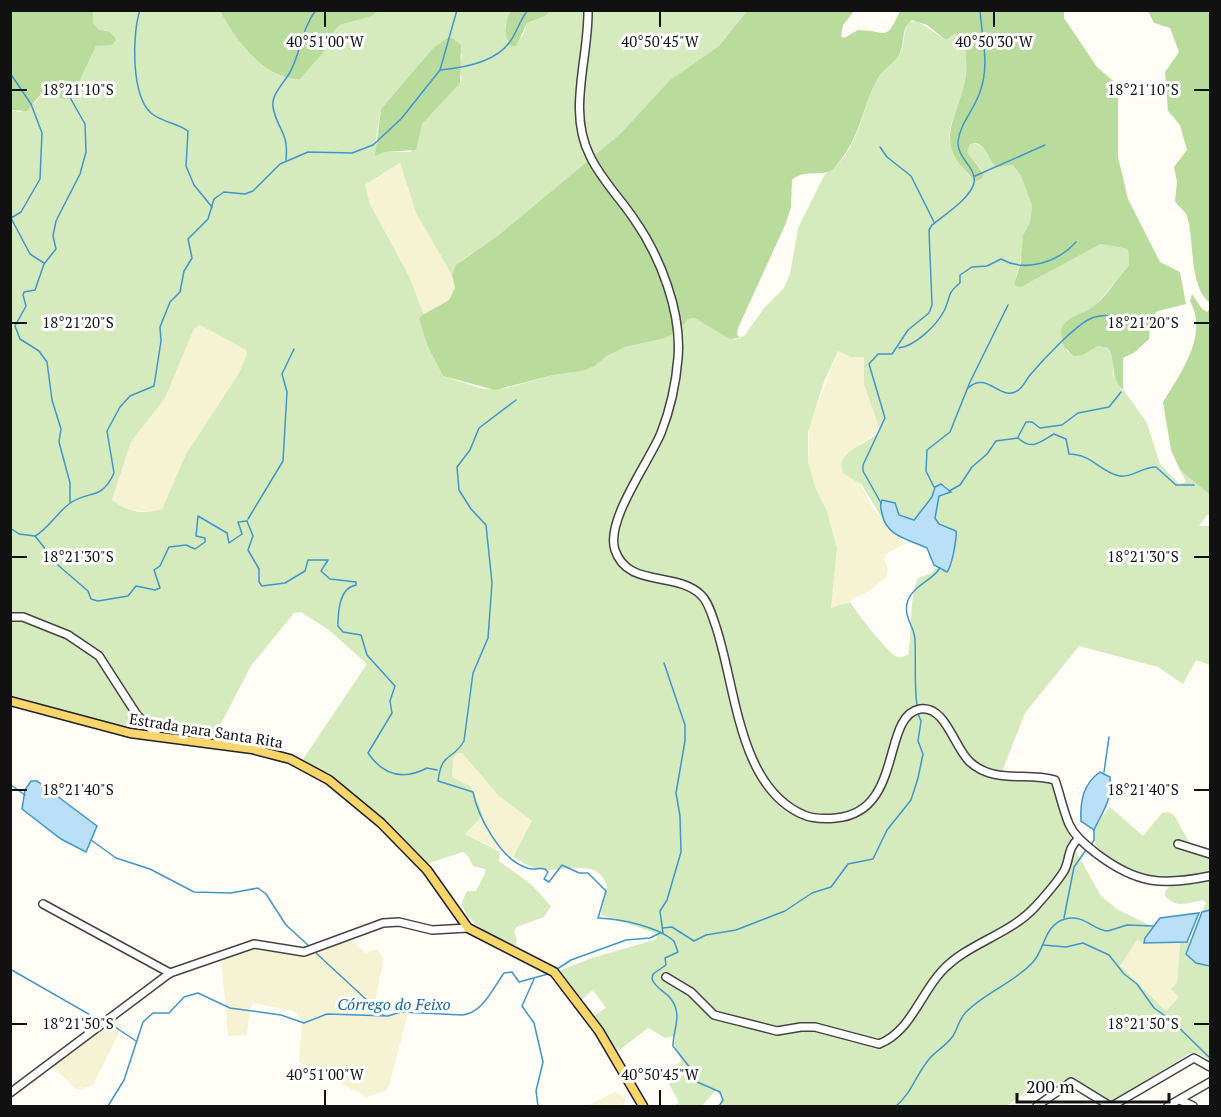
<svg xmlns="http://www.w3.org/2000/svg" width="1221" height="1117" font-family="'PT Serif',serif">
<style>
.farmland{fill:#f6f3d4}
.green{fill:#d5ebbd;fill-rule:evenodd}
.forest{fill:#b9dc9c}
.water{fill:#b9e0f7;stroke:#3f96cf;stroke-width:1.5}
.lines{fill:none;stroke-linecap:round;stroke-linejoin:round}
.stream{stroke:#3f96cf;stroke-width:1.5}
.minor-casing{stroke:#444;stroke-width:10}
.major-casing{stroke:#222;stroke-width:11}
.minor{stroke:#fff;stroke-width:7}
.major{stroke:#f9d66b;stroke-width:8}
.ticks{fill:none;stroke:#111;stroke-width:2}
.labels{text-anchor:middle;stroke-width:6;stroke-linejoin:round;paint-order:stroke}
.street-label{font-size:15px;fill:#111;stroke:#fff}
.water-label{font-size:16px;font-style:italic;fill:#1768a6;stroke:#fff}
.ticks-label{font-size:15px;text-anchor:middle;fill:#111;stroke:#fff;stroke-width:6;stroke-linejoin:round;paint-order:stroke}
</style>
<rect width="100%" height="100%" fill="#fffdf5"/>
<!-- farmland -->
<g class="farmland">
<polygon points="400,163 416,213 452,275 455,288 449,300 424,315 409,276 370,204 365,186"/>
<polygon points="200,325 246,350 247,354 239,373 186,454 162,509 153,512 124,510 112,500 131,442 165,398 194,329"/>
<polygon points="838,351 851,357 865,357 864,380 880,430 845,455 873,508 900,539 909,542 886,554 884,559 888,569 887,576 871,590 834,609 831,606 837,548 827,511 816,489 808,462 809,426"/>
<polygon points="458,752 462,753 498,795 532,821 513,857 465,834 483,815 483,811 476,803 470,786 451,777 453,758"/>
<polygon points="348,936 365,953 377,949 384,959 375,1001 378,1014 408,1013 389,1086 385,1091 367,1097 299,1062 302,1020 294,1011 253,1003 250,1009 247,1035 228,1036 221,956 255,945 294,954"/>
<polygon points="1137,940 1146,944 1180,942 1177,983 1179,997 1167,1012 1121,968 1120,964"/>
<polygon points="110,1016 122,1027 93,1085 77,1090 48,1062"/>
<polygon points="615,1092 627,1099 623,1106 586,1106"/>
</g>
<!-- green -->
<g class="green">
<path d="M93,11H220C236,39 264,81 300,79L324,52L335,30L340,25L372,16L378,11H511L505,25L507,42L523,36L527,23L545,16L551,11H748L719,46L670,80L620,134L500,234L461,261L452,275L416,213L400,163L365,185L370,204L409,276L424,315L419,319L427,345L443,376L483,389L507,388L553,375L582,371L593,367L607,356L625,347L662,339L688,319L695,318L735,340L744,336L765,307L784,288L790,274L798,228L825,174C860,153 860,110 878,78C884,67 898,61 902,49C905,39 903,32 909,22L917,21L946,40L954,34L964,37C965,51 968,66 965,79C956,127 933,133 970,177L984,173L967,152L970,144C990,140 986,170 1013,165L1021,176L1032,206L1030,222L1023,235L1024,248L1014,285L1032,281L1101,244L1128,249L1129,265L1095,306L1061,332V341L1068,352L1083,355L1098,346L1108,348L1113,360V375L1147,423L1160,464L1179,484L1186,482L1180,470L1210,495V515H1207L1199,526H1210V665L1196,660L1183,684L1158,667L1079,646L1025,713L1001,774L1048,779L1061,803L1065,824L1078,855L1101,896L1117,909L1153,927L1144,943L1137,940L1120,966L1166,1011L1179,997L1171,989L1177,983L1180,942H1189L1188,957L1210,966V1060L1197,1053H1190L1110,1103L1073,1082L1056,1091L1041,1080L1007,1106H720L723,1100L716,1090L702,1106H674L679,1102L665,1077L669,1067L682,1062L674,1044L675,1036L665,1038L648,1028L613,1055L589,1019L606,1008L593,990L577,1004L554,973L592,958L654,940L657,938L656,933L601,915L607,886C597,857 565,872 544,870C532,869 522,862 513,857L532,821L498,795L462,753H458L453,758L452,777L470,786C472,788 482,812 483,815L465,834L500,852L499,861L532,885L551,906L544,917L516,927L514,932L517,939L515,946C497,940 464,923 462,902L467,891H476L485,874V869L473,866L468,856L463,852L426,864L302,761L367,664L329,630L301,612L294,613L251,666L213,739L106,723L11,700L10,110L20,112L36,102L48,84H58L96,46L114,35L106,30H99L93,23ZM447,38L462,54L459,70L462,80L422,124L411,152H385L375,143L381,109L433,48ZM200,325L246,350L247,354L239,373L186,454L162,509C143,515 127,512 112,500L131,442L165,398L194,329ZM838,351L851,357H864V384L880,430C869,446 834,449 843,473L862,485L883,520L881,501L895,504L898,515L912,521L932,497L934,489L944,484L951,491L939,496L935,518L939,524L956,531C957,542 953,553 952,564L943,571L937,567L932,573L918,578C908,603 913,629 908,655C904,656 902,658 898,657C890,656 856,612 850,602L831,608L837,548L827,511L816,489L808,462V432L824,382Z"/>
<path d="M1110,807L1143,836L1162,813L1168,812L1174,815L1191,846L1210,852V910L1202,912L1206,903L1203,900C1189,903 1176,909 1165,896V892L1171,884C1147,879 1089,864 1094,830C1096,822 1105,813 1110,807Z"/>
</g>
<!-- forest -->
<g class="forest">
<path d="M11,10L93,11V23L99,30C107,30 113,32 116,40L112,45L96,46L71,98L62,99L58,95V84L51,82L27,111L11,110Z"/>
<path d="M748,10L854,11L843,25L841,36L844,38L858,30C887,30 885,44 900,11H1064V18L1097,67L1118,85V157L1128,199L1160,262L1180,272L1186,304L1158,311L1151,317L1149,339L1135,352L1123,358V389C1109,378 1117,362 1108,348L1098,346L1083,355L1074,356L1064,347C1053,318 1075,319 1093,307C1105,298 1115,281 1125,270L1129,265L1128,249L1101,244L1021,287L1014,285L1021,262L1023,235L1030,222L1032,206L1021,176L1013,165L997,167C988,160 988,148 977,143L970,144L967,152L984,174L981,179L976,181C932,143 955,126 965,80C968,66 965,51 964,37L954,34L946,40L927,25L912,20C901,29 905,38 901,50C898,62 884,67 878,78C861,109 861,139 834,168C823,179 807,167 792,180L791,207L786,223L738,328L737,334L739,338L730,339L695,318L688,319L678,332L662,339L625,347L607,356L593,367L582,371L553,375L495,390L443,376L427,345L419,319L421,316L449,300L455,288L452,275L456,265L500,234L620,134L670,80L719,46Z"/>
<path d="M220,11H378L372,16L340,25L335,30L324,52L300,79C264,80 236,40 220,11Z"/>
<path d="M511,11V10L551,11L545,16L527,23L516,46H511C503,36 504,22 511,11Z"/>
<path d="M1148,11H1210V303C1188,286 1195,239 1187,216C1185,210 1178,207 1175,201L1177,182L1174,167L1187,150L1180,125L1168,111L1165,72L1179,52L1170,28L1154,23Z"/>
<polygon points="447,38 452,38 461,45 460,83 422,124 416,150 385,152 375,156 381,109 433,48"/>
<path d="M1192,294L1202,309L1207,312L1210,309V495L1180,470L1171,450L1163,402C1181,373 1209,334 1190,301Z"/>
</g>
<!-- water -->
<g class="water">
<path d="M941,484L951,492L939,496L935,518L939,524L956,531C957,538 952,566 947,572L934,565L927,548C908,539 887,537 882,514C881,507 879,506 882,500L895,503L899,515L914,520L932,497L935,487Z"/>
<path d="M1100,772L1110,777C1112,802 1103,810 1094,830L1081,821C1080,801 1083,784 1100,772Z"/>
<polygon points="31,781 37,781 97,826 86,852 61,839 22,809 25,790"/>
<polygon points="1210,910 1210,966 1196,963 1186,954 1202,912"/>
<polygon points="1199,913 1187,942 1144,943 1145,938 1160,918"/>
</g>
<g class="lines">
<!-- stream -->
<g class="stream">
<path d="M140,10C132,34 131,95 151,113C163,123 176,122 188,131L186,166L194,185L212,207"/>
<path d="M440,70C463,68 494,63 509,43C517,33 519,21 528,10"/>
<polyline points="10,73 31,104 42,133 40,179 21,212 11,218"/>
<polyline points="64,87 85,124 86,152 80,174 56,221 53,236 56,249 44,264 35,290 24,292 23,295 26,306 15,326 20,339 39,351 47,362 52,400 61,429 59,442 70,483 70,502"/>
<polyline points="880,147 887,157 911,176 934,222"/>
<path d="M286,160C289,131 277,130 273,107C271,95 283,84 289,74C301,54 301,29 316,10"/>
<polyline points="975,176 1045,145"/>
<polyline points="11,218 30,254 44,263"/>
<path d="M899,348C915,346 936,326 944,311C951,297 946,294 960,283V275L972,267L987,266L1001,259C1026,273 1058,262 1076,242"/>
<path d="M968,388C986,371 999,399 1015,392C1023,389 1025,381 1030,375C1042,361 1076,324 1092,318C1099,315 1108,316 1115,315"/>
<path d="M516,400L479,428L470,450L457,467L459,490L471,509L486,525L492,583L488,638L473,673L464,741C452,762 442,750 438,781L473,792C478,817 501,860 527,868C534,871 539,867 545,869L548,872L544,879L549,882L562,865L579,873H588L606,891L598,918C620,919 657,926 674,941L678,952L665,958L666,965L653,974L652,979C656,989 665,991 671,999C683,1015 673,1029 673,1046L691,1069L695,1081L720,1092L723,1100L719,1106"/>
<polyline points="1018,437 1026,422 1032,422 1040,428 1062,425 1078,413 1109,407 1121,392"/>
<polyline points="934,487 926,471 927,450 950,432 970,382 1008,305"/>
<path d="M949,491L960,485L972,467L987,454L996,441L1018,438C1032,451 1040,442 1054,434L1066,439L1069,454C1092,454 1101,473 1120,476C1132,478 1144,466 1156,467L1176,485H1194"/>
<path d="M881,503L863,471V465L885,418L869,364L878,354H892L908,330L929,313L932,305L929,230L932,225C944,215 970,199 974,183C977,168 957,158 958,142C960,123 974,110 980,92C990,64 982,39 980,10"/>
<polyline points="248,519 283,461 287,392 282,374 294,349"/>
<path d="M247,521L253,536L248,550L259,569V582L262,586L285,583L305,571L308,560H328L321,571L330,579L356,582V585C339,588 338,612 338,626L343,632L361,635L367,655L395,686L390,701L392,713L368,753C383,775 402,781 427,768L437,770"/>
<polyline points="10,528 19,534 35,536 59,566 88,591 91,599 98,601 128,596 136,586 155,590 160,588 154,570 160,566 169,547 186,545 195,549 205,542 205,538 196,536 198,516 227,533 229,543 242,534 238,522 247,521"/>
<path d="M35,536C47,530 57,513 69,504C89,489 101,502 114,473L107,431L120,407L130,396L154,386L161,341L160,327L170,302L180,292L184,271L192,258L188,239L208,219L214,199L224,192L245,194L253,191L280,164L308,152L352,153L373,145L401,119L440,70L457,10"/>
<path d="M917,706C914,683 916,662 915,640C915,627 902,616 908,600C915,584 932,581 940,568"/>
<polyline points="1104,772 1109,737"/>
<polyline points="11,785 25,795"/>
<polyline points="91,840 116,858 150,869 194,892 231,893 258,888 266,894 286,925 309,946"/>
<polyline points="1091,845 1094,840 1094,830"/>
<polyline points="1064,918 1074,867 1086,850"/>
<polyline points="663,928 672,927 694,941 706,935 736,930 785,911 812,893 831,887 848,864 873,859 887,830 911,800 918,778 923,754 918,741 921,721 918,714"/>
<polyline points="663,933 660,911 667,900 681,852 680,816 676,793 685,741 685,725 664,663"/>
<polyline points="1043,945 1066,947 1083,943 1109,955 1124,974 1137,984 1154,1008 1171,1020 1210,1058"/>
<polyline points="316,953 383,1015"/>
<polyline points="10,969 99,1020"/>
<polyline points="557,969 571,960 626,940 650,938 660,933"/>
<polyline points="534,979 522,1006 534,1023 543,1062 536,1091 538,1106"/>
<polyline points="109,1023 136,1041"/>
<path d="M108,1106L124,1080L143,1022L153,1013H169L184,997L198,993L230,1008L281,1015L304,1023L327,1014L388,1016L401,1012L462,1015C483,1013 493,988 504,973L512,972L519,982L548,974"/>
<path d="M896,1106C912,1093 916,1074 930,1058C937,1050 947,1045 953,1036C958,1028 959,1019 966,1012C986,992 1014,983 1033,962C1045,949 1044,925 1065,919C1085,914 1092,930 1108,931L1127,925L1153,926"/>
</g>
<!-- minor casing -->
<g class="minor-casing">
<g id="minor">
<path d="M588,10C589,58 567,111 590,156C600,178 620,198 634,219C660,256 682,312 678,358C676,383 670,410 661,433C649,462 605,521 615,550C627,588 677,571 701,595C708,601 712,615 715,624C736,683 737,787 804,815C814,819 826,819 836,818C904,812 881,716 920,709C946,705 954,748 970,762C994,784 1026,772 1055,780C1060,794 1063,810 1069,824C1075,837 1086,845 1097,854C1137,884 1162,886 1210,876"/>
<polyline points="10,617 23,617 68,635 99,656 137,715 158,736"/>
<polyline points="1178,844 1210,854"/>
<polyline points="43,904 170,973"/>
<path d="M666,977L691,992L714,1015L777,1031L801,1027H815L879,1044C910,1032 920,995 941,972C967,943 1008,936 1035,907C1044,897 1056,884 1064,871C1070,860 1067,849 1078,839"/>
<polyline points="10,1093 170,973 254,944 304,952 383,923 399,922 432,930 468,928"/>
<polyline points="1180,1100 1193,1106"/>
<polyline points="1037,1106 1071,1082 1110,1106"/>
<polyline points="1112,1106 1194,1058 1210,1067"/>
<polyline points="1168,1106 1210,1082"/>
</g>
</g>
<!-- major casing -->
<g class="major-casing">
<polyline id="major" points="10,701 130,733 252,749 290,759 329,780 381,823 427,870 468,928 554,972 599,1031 643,1106"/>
</g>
<!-- minor -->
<use href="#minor" class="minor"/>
<!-- major -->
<use href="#major" class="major"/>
</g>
<!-- ticks -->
<path class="ticks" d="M325,12V27M660,12V27M994,12V27M12,90H27M1194,90H1209M12,323H27M1194,323H1209M12,557H27M1194,557H1209M12,790H27M1194,790H1209M12,1024H27M1194,1024H1209M325,1090V1105M660,1090V1105"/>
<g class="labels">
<!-- street labels -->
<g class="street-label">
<text transform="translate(206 731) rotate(9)" y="5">Estrada para Santa Rita</text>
</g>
<!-- water labels -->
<g class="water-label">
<text x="394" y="1010">Córrego do Feixo</text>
</g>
</g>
<g class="ticks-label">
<text x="325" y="47">40°51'00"W</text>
<text x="660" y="47">40°50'45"W</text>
<text x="994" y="47">40°50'30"W</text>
<text x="78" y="95">18°21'10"S</text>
<text x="1143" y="95">18°21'10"S</text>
<text x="78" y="328">18°21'20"S</text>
<text x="1143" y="328">18°21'20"S</text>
<text x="78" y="562">18°21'30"S</text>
<text x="1143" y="562">18°21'30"S</text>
<text x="78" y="795">18°21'40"S</text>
<text x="1143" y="795">18°21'40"S</text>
<text x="78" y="1029">18°21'50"S</text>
<text x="1143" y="1029">18°21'50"S</text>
<text x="325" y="1080">40°51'00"W</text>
<text x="660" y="1080">40°50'45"W</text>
</g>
<!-- border -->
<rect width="1221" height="1117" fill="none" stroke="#111111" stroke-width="24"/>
<!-- scale -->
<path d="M1017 1093v9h152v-9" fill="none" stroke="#111111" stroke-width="3"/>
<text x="1026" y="1093" font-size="18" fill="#111111" stroke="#ffffff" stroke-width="4.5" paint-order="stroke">200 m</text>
</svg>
